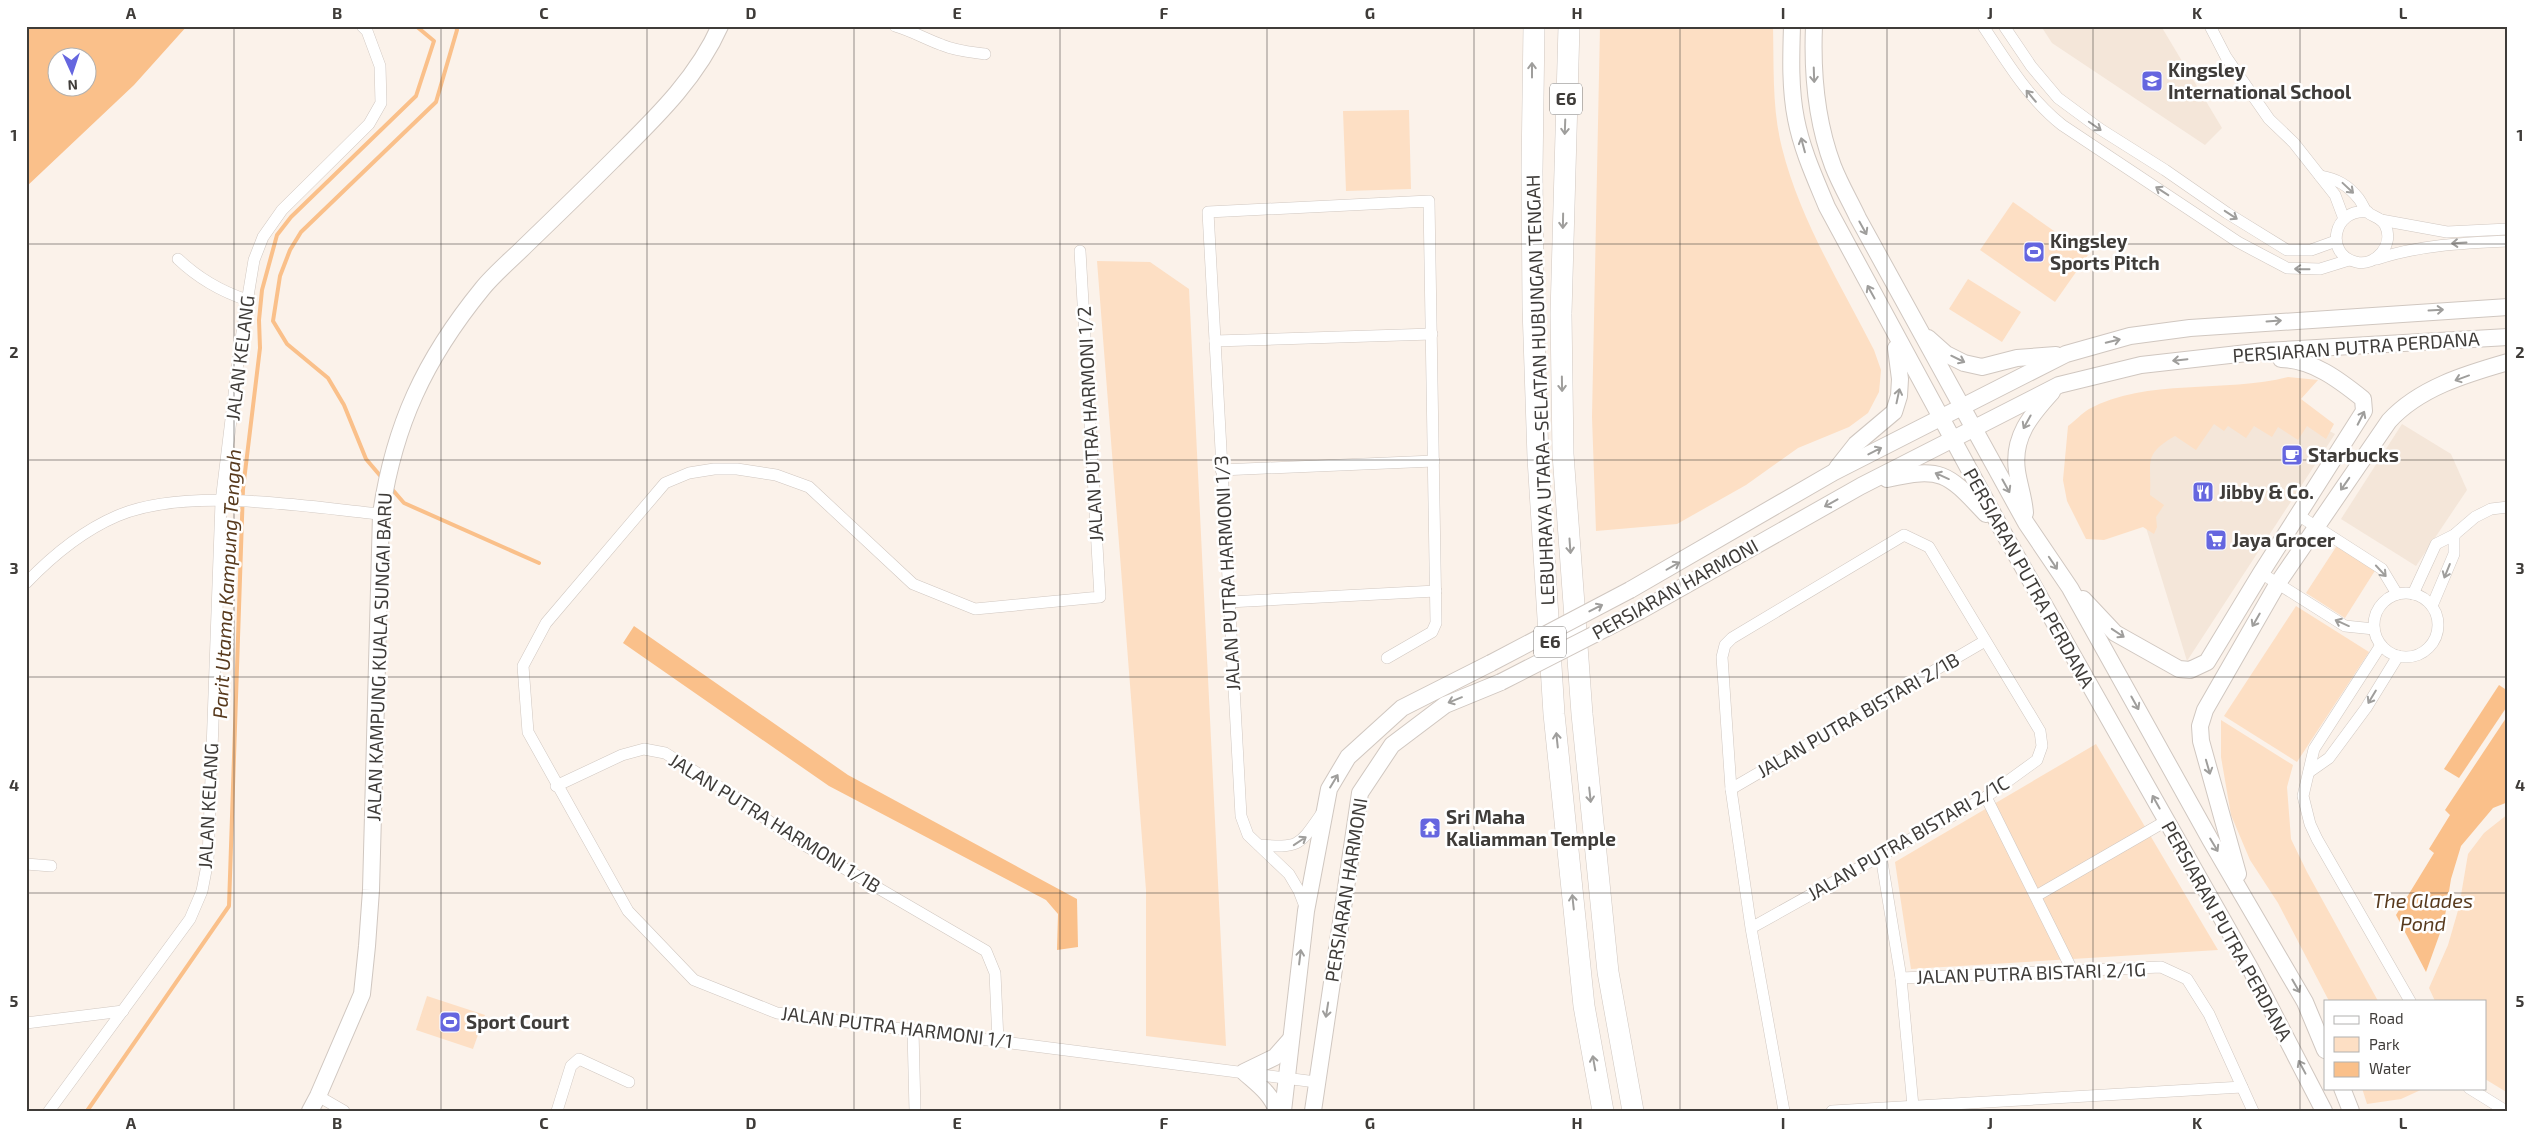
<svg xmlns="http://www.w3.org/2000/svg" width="2534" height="1137" font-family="'Exo 2',sans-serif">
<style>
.built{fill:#f4e6d9}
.green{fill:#fddfc4}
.water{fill:#fac08a;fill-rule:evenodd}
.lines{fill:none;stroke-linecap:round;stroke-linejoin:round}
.stream{stroke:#fac08a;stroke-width:4}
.street-casing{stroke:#d0c7c0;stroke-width:12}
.secondary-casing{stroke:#d0c7c0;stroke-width:18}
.highway-casing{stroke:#d0c7c0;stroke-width:22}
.street{stroke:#fff;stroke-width:11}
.secondary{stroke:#fff;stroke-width:16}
.highway{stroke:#fff;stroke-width:21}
.secondary-bridge-casing{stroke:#d0c7c0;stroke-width:18;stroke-linecap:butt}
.secondary-bridge{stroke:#fff;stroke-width:16}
.oneway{stroke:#9f9e9c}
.grid{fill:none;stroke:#3f3c39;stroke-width:1;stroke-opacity:0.55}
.labels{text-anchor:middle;stroke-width:5;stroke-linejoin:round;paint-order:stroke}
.shield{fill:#fff;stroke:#797674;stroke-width:1}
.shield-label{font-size:18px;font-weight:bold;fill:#3f3c39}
.poi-label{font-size:19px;font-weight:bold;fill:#3f3c39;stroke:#fff;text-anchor:start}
.street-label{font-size:19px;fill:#3f3c39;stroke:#fff}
.water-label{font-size:20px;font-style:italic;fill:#583a1d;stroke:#fff}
.neatline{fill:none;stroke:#3f3c39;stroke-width:2}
.grid-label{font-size:16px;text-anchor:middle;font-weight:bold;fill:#3f3c39}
</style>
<rect width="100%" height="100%" fill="#fbf2ea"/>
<!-- built -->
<g class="built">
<polygon points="2041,26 2161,26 2222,128 2205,145 2052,43"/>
<polygon points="2303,417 2335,434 2187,661 2144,521 2144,437 2182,418"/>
<polygon points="2402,424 2451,454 2467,490 2416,566 2341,519"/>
</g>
<!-- green -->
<g class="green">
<path d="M1600,26H1773C1774,67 1772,109 1782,148C1800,220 1841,285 1874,350L1881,370L1879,392L1868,413L1849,427L1798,448L1746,485L1677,524L1596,531L1592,417Z"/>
<polygon points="1409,110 1411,189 1346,191 1343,111"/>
<polygon points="2013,202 2088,255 2055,302 1980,250"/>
<polygon points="1097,261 1150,262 1189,289 1226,1046 1146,1036 1146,890"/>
<polygon points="1968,279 2021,312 2002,342 1949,309"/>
<path d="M2288,377L2318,380L2301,399L2334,424L2326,439L2307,426L2298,440L2278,427L2272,437L2254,426L2246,438L2228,426L2224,431L2214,424L2196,450L2175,436C2142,455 2152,462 2150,495L2164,505L2156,517L2157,527L2154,534L2143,527L2104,540L2086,539L2067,501L2063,480L2068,426C2075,421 2082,413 2089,409C2145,378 2226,393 2288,377Z"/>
<polygon points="2338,544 2376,569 2345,618 2306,593"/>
<polygon points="2296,606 2369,652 2297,762 2224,716"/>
<polygon points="2221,720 2293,765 2287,787 2291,839 2307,872 2378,1001 2329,1001 2278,903 2250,860 2231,815 2221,757"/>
<polygon points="2096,744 2218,950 1911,969 1895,862"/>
<polygon points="2508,814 2508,1093 2485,1079 2485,1001 2435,1001 2429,988 2448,945 2459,907 2468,854 2484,833"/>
<polygon points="427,996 485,1015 473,1049 416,1030"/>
<polygon points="2362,1088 2425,1088 2401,1099 2367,1104"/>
</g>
<!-- water -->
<g class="water">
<path d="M26,26H187L134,85L26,187ZM58,58H88V88H58Z"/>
<polygon points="634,626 848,775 1077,899 1078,947 1057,950 1058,914 1046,900 829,786 623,643"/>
<polygon points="2499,685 2508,691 2508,705 2459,778 2444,769"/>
<polygon points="2508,715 2508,802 2493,808 2461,846 2451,879 2444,922 2426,972 2396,915 2434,853 2429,849 2450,815 2445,810"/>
</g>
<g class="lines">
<!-- stream -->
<g class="stream">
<polyline points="383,479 366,459 344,405 328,378 287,344 273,321 280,276 290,250 301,232 436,102 457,30 456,26"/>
<polyline points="391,488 404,503 539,563"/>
<polyline points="87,1111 229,906 243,489 260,348 259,320 262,290 277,235 291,217 416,96 434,41 416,26"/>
</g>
<!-- street casing -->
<g class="street-casing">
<g id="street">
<path d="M895,26C912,31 926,39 942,45C956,51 970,52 985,54"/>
<path d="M1983,26C2007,62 2028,98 2062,125L2238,242L2287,268L2320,269L2349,260"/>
<polyline points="2004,26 2031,66 2058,98 2100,129 2165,170 2227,213 2287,250 2311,250 2336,241"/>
<polyline points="2210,26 2226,57 2269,119 2294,143 2335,195 2344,219"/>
<path d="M2320,176C2337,179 2348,185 2359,199C2362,203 2364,209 2367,212C2373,217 2381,217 2385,225C2395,244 2376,267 2356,262C2324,255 2333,207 2368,212"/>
<polyline points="2381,220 2447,232 2508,229"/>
<polyline points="1080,251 1100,597 975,609 913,584 809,487 776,475 737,469 714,469 689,473 665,483 546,623 523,666 528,732 628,911 694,980 777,1013 1316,1082"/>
<path d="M178,259C199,279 220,291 247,300"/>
<path d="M2377,259C2420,245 2462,243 2508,241"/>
<polyline points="1215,341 1432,334"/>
<polyline points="1221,470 1434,461"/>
<polyline points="2298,515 2382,569 2397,594"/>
<polyline points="2261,573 2345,626 2374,629"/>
<path d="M26,583C52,556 82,531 117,516C187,486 306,507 381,514"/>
<circle cx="2406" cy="625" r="32"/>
<polyline points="2413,594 2436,544 2454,535 2475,517 2491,509 2508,507"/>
<polyline points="1228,602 1436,591"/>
<polyline points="2432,606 2454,554 2454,535"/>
<polyline points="2381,645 2314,749 2303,796 2310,824 2317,839 2410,1001"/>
<polyline points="2309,772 2329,758 2366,708 2398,656"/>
<polyline points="556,786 622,755 644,749 665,753 731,794 794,839 986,951 995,973 998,1041"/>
<polyline points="1731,789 1985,641"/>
<polyline points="1986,797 2072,970"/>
<path d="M1259,845C1300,848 1299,846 1322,813"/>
<polyline points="1881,856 1901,978 1913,1106"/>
<polyline points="26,864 51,866"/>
<polyline points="2036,896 2166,821"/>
<polyline points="1306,909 1299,891 1289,874 1248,835 1241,816 1208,212 1429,201 1436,623 1432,632 1387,658"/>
<polyline points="1751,928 1986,797 2037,760 2042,746 2040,731 1929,547 1904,535 1732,638 1725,645 1722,657 1731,789 1751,928 1784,1111"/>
<polyline points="1901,978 2161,967 2187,979 2209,1014 2253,1111"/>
<polyline points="26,1023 123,1011"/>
<polyline points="913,1030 915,1111"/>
<polyline points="2469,1088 2506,1111"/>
<polyline points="318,1096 344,1111"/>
<polyline points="49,1111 190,919 202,891 208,860 221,502 240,345 254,260 263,237 282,210 369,124 381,103 380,66 367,31 362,26"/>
<polyline points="557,1111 571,1066 579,1059 629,1082"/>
<polyline points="1832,1111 2242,1087"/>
</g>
</g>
<!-- secondary casing -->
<g class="secondary-casing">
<g id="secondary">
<path d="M1792,26C1791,57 1790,89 1796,119C1802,150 1815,178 1827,207L2003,532L2250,968L2324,1111"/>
<path d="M1814,26C1812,74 1816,121 1833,166C1840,184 1850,201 1858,218L2026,523L2070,588L2211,841L2305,1002L2325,1050"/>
<polyline points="1928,338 1946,354 1964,363 1982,367 2017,358 2056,355"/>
<polyline points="1837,468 1856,444 1894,412 1899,396 1900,379 1896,348"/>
<path d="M1887,479C1943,466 1948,474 1986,514"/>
<path d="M2025,513C2024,498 2019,485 2017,471C2012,437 2031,415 2052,392"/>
<polyline points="1630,590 1834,472 2066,354 2130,336 2190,328 2508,307"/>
<path d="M2083,599L2115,633L2179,669L2190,670L2207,662L2261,573L2364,411L2363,399C2338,379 2313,360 2281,359"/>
<polyline points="1640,611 1861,486 2059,385 2141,365 2265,351 2508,337"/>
<path d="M2238,874L2201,741L2200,726L2205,710L2278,583L2389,421C2419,388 2466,374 2508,362"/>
<polyline points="2342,1088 2351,1111"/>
<path d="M310,1111L318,1096L362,994L367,946L371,890L381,514C394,425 425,359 482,289C494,274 511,260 525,246C554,218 583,190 612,161C653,120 696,80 720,26"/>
<path d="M1277,1111C1271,1093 1257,1084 1244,1072L1275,1057L1290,1040"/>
<polyline points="1283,1111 1306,911 1329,789 1348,757 1402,708 1491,663"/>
<polyline points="1313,1111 1360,793 1392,745 1445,705 1501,682"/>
</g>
</g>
<!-- highway casing -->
<g class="highway-casing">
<g id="highway">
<polyline points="1534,26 1532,171 1533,307 1538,458 1554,714 1584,1006 1603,1111"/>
<polyline points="1569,26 1561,314 1563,454 1582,714 1608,972 1633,1111"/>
</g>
</g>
<!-- street -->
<use href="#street" class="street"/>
<!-- secondary -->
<use href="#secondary" class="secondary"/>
<!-- highway -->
<use href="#highway" class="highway"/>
<!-- secondary-bridge casing -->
<g class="secondary-bridge-casing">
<g id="secondary-bridge">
<polyline points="1491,663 1630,590"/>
<polyline points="1501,682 1640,611"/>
</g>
</g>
<!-- secondary-bridge -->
<use href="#secondary-bridge" class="secondary-bridge"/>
</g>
<!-- one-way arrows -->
<defs><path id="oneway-shaft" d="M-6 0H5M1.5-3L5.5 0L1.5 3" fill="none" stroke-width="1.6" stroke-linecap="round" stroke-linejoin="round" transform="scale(1.25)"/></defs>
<g class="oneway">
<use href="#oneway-shaft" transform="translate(1532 70) rotate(-90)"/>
<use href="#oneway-shaft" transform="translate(1814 75) rotate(88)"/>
<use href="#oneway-shaft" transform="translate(2031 96) rotate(-130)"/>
<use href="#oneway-shaft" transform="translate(2095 126) rotate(35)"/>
<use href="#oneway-shaft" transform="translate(1565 127) rotate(92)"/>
<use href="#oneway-shaft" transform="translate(1803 145) rotate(-105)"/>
<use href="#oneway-shaft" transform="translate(2348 188) rotate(43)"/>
<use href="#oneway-shaft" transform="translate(2162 191) rotate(-147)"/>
<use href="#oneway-shaft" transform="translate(2231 215) rotate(33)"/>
<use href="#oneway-shaft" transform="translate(1563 221) rotate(91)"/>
<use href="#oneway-shaft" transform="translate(1863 228) rotate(61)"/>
<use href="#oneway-shaft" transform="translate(2459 243) rotate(177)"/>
<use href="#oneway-shaft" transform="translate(2302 269) rotate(-179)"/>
<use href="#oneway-shaft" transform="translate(1871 292) rotate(-119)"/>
<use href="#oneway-shaft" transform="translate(2436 310) rotate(-3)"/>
<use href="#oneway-shaft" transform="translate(2274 321) rotate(-4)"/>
<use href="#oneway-shaft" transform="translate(2113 341) rotate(-14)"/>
<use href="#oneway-shaft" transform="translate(1958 359) rotate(26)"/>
<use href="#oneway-shaft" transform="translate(2180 360) rotate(174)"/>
<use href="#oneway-shaft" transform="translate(2462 378) rotate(160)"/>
<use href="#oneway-shaft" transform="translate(1562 384) rotate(89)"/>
<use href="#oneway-shaft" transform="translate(1898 396) rotate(-78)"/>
<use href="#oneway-shaft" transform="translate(2361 418) rotate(-63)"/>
<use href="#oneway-shaft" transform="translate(2027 422) rotate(119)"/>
<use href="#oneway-shaft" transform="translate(1875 451) rotate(-27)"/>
<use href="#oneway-shaft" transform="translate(1942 476) rotate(-156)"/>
<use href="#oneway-shaft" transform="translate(2345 484) rotate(125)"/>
<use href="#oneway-shaft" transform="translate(2006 486) rotate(61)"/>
<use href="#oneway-shaft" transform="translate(1831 503) rotate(151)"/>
<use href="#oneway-shaft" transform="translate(1570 546) rotate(86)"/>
<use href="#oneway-shaft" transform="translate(2053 563) rotate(56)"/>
<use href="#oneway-shaft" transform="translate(1673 566) rotate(-30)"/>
<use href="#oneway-shaft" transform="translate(2381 571) rotate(47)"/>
<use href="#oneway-shaft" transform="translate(2447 571) rotate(112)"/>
<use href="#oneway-shaft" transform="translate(1596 608) rotate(-27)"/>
<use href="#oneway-shaft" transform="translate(2256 620) rotate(120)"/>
<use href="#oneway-shaft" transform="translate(2342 623) rotate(-156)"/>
<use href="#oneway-shaft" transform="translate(2118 633) rotate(34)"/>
<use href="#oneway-shaft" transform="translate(2372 697) rotate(121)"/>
<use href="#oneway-shaft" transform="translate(1455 700) rotate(158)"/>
<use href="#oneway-shaft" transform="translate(2135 703) rotate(61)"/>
<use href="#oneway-shaft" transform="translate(1557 740) rotate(-96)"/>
<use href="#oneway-shaft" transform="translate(2208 767) rotate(74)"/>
<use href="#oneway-shaft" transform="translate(1334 781) rotate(-59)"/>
<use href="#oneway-shaft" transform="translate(1590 795) rotate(84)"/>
<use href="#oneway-shaft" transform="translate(2156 802) rotate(-119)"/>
<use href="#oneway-shaft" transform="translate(1300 841) rotate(-34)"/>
<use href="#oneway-shaft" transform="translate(2214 845) rotate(59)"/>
<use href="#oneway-shaft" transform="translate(1573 902) rotate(-96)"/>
<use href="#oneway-shaft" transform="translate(1300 957) rotate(-83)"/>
<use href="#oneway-shaft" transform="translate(2296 986) rotate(60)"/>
<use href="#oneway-shaft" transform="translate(1327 1010) rotate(99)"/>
<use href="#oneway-shaft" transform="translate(1594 1063) rotate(-100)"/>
<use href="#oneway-shaft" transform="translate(2302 1067) rotate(-118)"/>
</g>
<!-- grid -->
<path class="grid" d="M234,26V1111M441,26V1111M647,26V1111M854,26V1111M1060,26V1111M1267,26V1111M1474,26V1111M1680,26V1111M1887,26V1111M2093,26V1111M2300,26V1111M26,244H2508M26,460H2508M26,677H2508M26,893H2508"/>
<!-- icons -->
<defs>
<g id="school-square" transform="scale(1.125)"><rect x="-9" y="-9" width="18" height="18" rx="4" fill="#6566df" stroke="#fff"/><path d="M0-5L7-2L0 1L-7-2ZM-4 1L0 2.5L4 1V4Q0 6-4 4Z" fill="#fff"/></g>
<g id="stadium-square" transform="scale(1.125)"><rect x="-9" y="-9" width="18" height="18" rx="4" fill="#6566df" stroke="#fff"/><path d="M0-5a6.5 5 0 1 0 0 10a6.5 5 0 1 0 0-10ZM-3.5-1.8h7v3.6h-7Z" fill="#fff"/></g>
<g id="cafe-square" transform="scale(1.125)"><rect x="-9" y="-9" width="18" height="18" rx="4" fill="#6566df" stroke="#fff"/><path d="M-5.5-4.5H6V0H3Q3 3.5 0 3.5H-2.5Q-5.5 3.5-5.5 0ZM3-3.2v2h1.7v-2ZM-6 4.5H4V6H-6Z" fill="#fff"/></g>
<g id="restaurant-square" transform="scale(1.125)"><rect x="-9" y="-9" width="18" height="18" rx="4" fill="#6566df" stroke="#fff"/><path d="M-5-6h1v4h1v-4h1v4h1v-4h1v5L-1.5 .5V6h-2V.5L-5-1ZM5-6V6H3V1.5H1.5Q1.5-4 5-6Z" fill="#fff"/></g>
<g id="supermarket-square" transform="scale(1.125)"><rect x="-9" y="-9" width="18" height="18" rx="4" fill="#6566df" stroke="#fff"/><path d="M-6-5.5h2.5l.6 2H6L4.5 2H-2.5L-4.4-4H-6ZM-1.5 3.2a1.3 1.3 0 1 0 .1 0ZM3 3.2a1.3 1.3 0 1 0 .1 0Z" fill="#fff"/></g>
<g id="temple-square" transform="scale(1.125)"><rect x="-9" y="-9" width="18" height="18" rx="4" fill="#6566df" stroke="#fff"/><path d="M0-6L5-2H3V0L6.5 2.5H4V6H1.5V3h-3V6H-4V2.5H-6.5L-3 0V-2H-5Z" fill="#fff"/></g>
</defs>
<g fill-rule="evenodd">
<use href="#school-square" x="2152" y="81"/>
<use href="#stadium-square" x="2034" y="252"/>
<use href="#cafe-square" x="2292" y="455"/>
<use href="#restaurant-square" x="2203" y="492"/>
<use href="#supermarket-square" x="2216" y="540"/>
<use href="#temple-square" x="1430" y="828"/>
<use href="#stadium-square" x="450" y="1022"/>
</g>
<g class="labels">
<!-- shield labels -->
<g class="shield">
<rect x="1550" y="83.5" width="32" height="31" rx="4"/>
<rect x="1534" y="626.5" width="32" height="31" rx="4"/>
</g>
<g class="shield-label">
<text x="1566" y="105">E6</text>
<text x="1550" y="648">E6</text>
</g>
<!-- poi labels -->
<g class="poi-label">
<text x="2168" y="77">Kingsley<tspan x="2168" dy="22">International School</tspan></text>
<text x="2050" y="248">Kingsley<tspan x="2050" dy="22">Sports Pitch</tspan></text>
<text x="2308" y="462">Starbucks</text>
<text x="2219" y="499">Jibby &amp; Co.</text>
<text x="2232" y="547">Jaya Grocer</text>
<text x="1446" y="824">Sri Maha<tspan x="1446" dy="22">Kaliamman Temple</tspan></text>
<text x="466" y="1029">Sport Court</text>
</g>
<!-- street labels -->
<g class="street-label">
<text transform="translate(2356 347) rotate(-4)" y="7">PERSIARAN PUTRA PERDANA</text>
<text transform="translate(240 358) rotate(-83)" y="7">JALAN KELANG</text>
<text transform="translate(1540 390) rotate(-92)" y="7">LEBUHRAYA UTARA–SELATAN HUBUNGAN TENGAH</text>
<text transform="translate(1090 424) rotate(-93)" y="7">JALAN PUTRA HARMONI 1/2</text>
<text transform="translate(1227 573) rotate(-93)" y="7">JALAN PUTRA HARMONI 1/3</text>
<text transform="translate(2029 578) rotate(61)" y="7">PERSIARAN PUTRA PERDANA</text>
<text transform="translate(1675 589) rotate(-29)" y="7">PERSIARAN HARMONI</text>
<text transform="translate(379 657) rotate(-88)" y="7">JALAN KAMPUNG KUALA SUNGAI BARU</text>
<text transform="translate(1858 715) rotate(-30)" y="7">JALAN PUTRA BISTARI 2/1B</text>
<text transform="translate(208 806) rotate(-87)" y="7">JALAN KELANG</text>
<text transform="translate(775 823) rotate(32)" y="7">JALAN PUTRA HARMONI 1/1B</text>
<text transform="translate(1908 838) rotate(-30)" y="7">JALAN PUTRA BISTARI 2/1C</text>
<text transform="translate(1346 890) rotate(-81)" y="7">PERSIARAN HARMONI</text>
<text transform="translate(2227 931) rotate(61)" y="7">PERSIARAN PUTRA PERDANA</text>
<text transform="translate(2031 973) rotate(-2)" y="7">JALAN PUTRA BISTARI 2/1G</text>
<text transform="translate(897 1027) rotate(7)" y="7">JALAN PUTRA HARMONI 1/1</text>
</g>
<!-- water labels -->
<g class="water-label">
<text transform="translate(227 584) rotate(-87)" y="7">Parit Utama Kampung Tengah</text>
<text x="2423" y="908">The Glades<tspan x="2423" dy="23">Pond</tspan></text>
</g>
</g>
<!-- border -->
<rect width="2534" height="1137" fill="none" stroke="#ffffff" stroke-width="55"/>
<!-- legend -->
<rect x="2324" y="1000" width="162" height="90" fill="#ffffff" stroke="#b2b1b0"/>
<rect x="2334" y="1016" width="25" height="8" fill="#ffffff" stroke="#b2b1b0"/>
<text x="2369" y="1024" font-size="15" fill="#3f3c39">Road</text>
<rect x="2334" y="1037" width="25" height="15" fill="#fddfc4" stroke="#b2b1b0"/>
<text x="2369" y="1050" font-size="15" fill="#3f3c39">Park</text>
<rect x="2334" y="1062" width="25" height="15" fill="#fac08a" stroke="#b2b1b0"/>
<text x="2369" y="1074" font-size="15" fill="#3f3c39">Water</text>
<!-- north arrow -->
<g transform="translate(72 72) rotate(177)"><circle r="24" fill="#ffffff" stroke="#b2b1b0"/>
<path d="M0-4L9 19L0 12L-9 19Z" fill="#6566df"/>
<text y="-8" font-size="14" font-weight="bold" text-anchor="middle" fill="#3f3c39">N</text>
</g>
<rect x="28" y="28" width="2478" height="1082" class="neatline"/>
<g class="grid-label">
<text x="131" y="19">A</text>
<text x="337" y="19">B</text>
<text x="544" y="19">C</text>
<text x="751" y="19">D</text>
<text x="957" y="19">E</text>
<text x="1164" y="19">F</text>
<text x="1370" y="19">G</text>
<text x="1577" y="19">H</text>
<text x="1783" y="19">I</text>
<text x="1990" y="19">J</text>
<text x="2197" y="19">K</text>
<text x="2403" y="19">L</text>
<text x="14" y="141">1</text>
<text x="2520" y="141">1</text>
<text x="14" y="358">2</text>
<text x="2520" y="358">2</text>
<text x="14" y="574">3</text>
<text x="2520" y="574">3</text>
<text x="14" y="791">4</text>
<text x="2520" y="791">4</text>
<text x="14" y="1007">5</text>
<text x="2520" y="1007">5</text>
<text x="131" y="1129">A</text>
<text x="337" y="1129">B</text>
<text x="544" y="1129">C</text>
<text x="751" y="1129">D</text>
<text x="957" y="1129">E</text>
<text x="1164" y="1129">F</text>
<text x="1370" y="1129">G</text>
<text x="1577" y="1129">H</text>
<text x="1783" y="1129">I</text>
<text x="1990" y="1129">J</text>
<text x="2197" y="1129">K</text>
<text x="2403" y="1129">L</text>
</g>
</svg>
